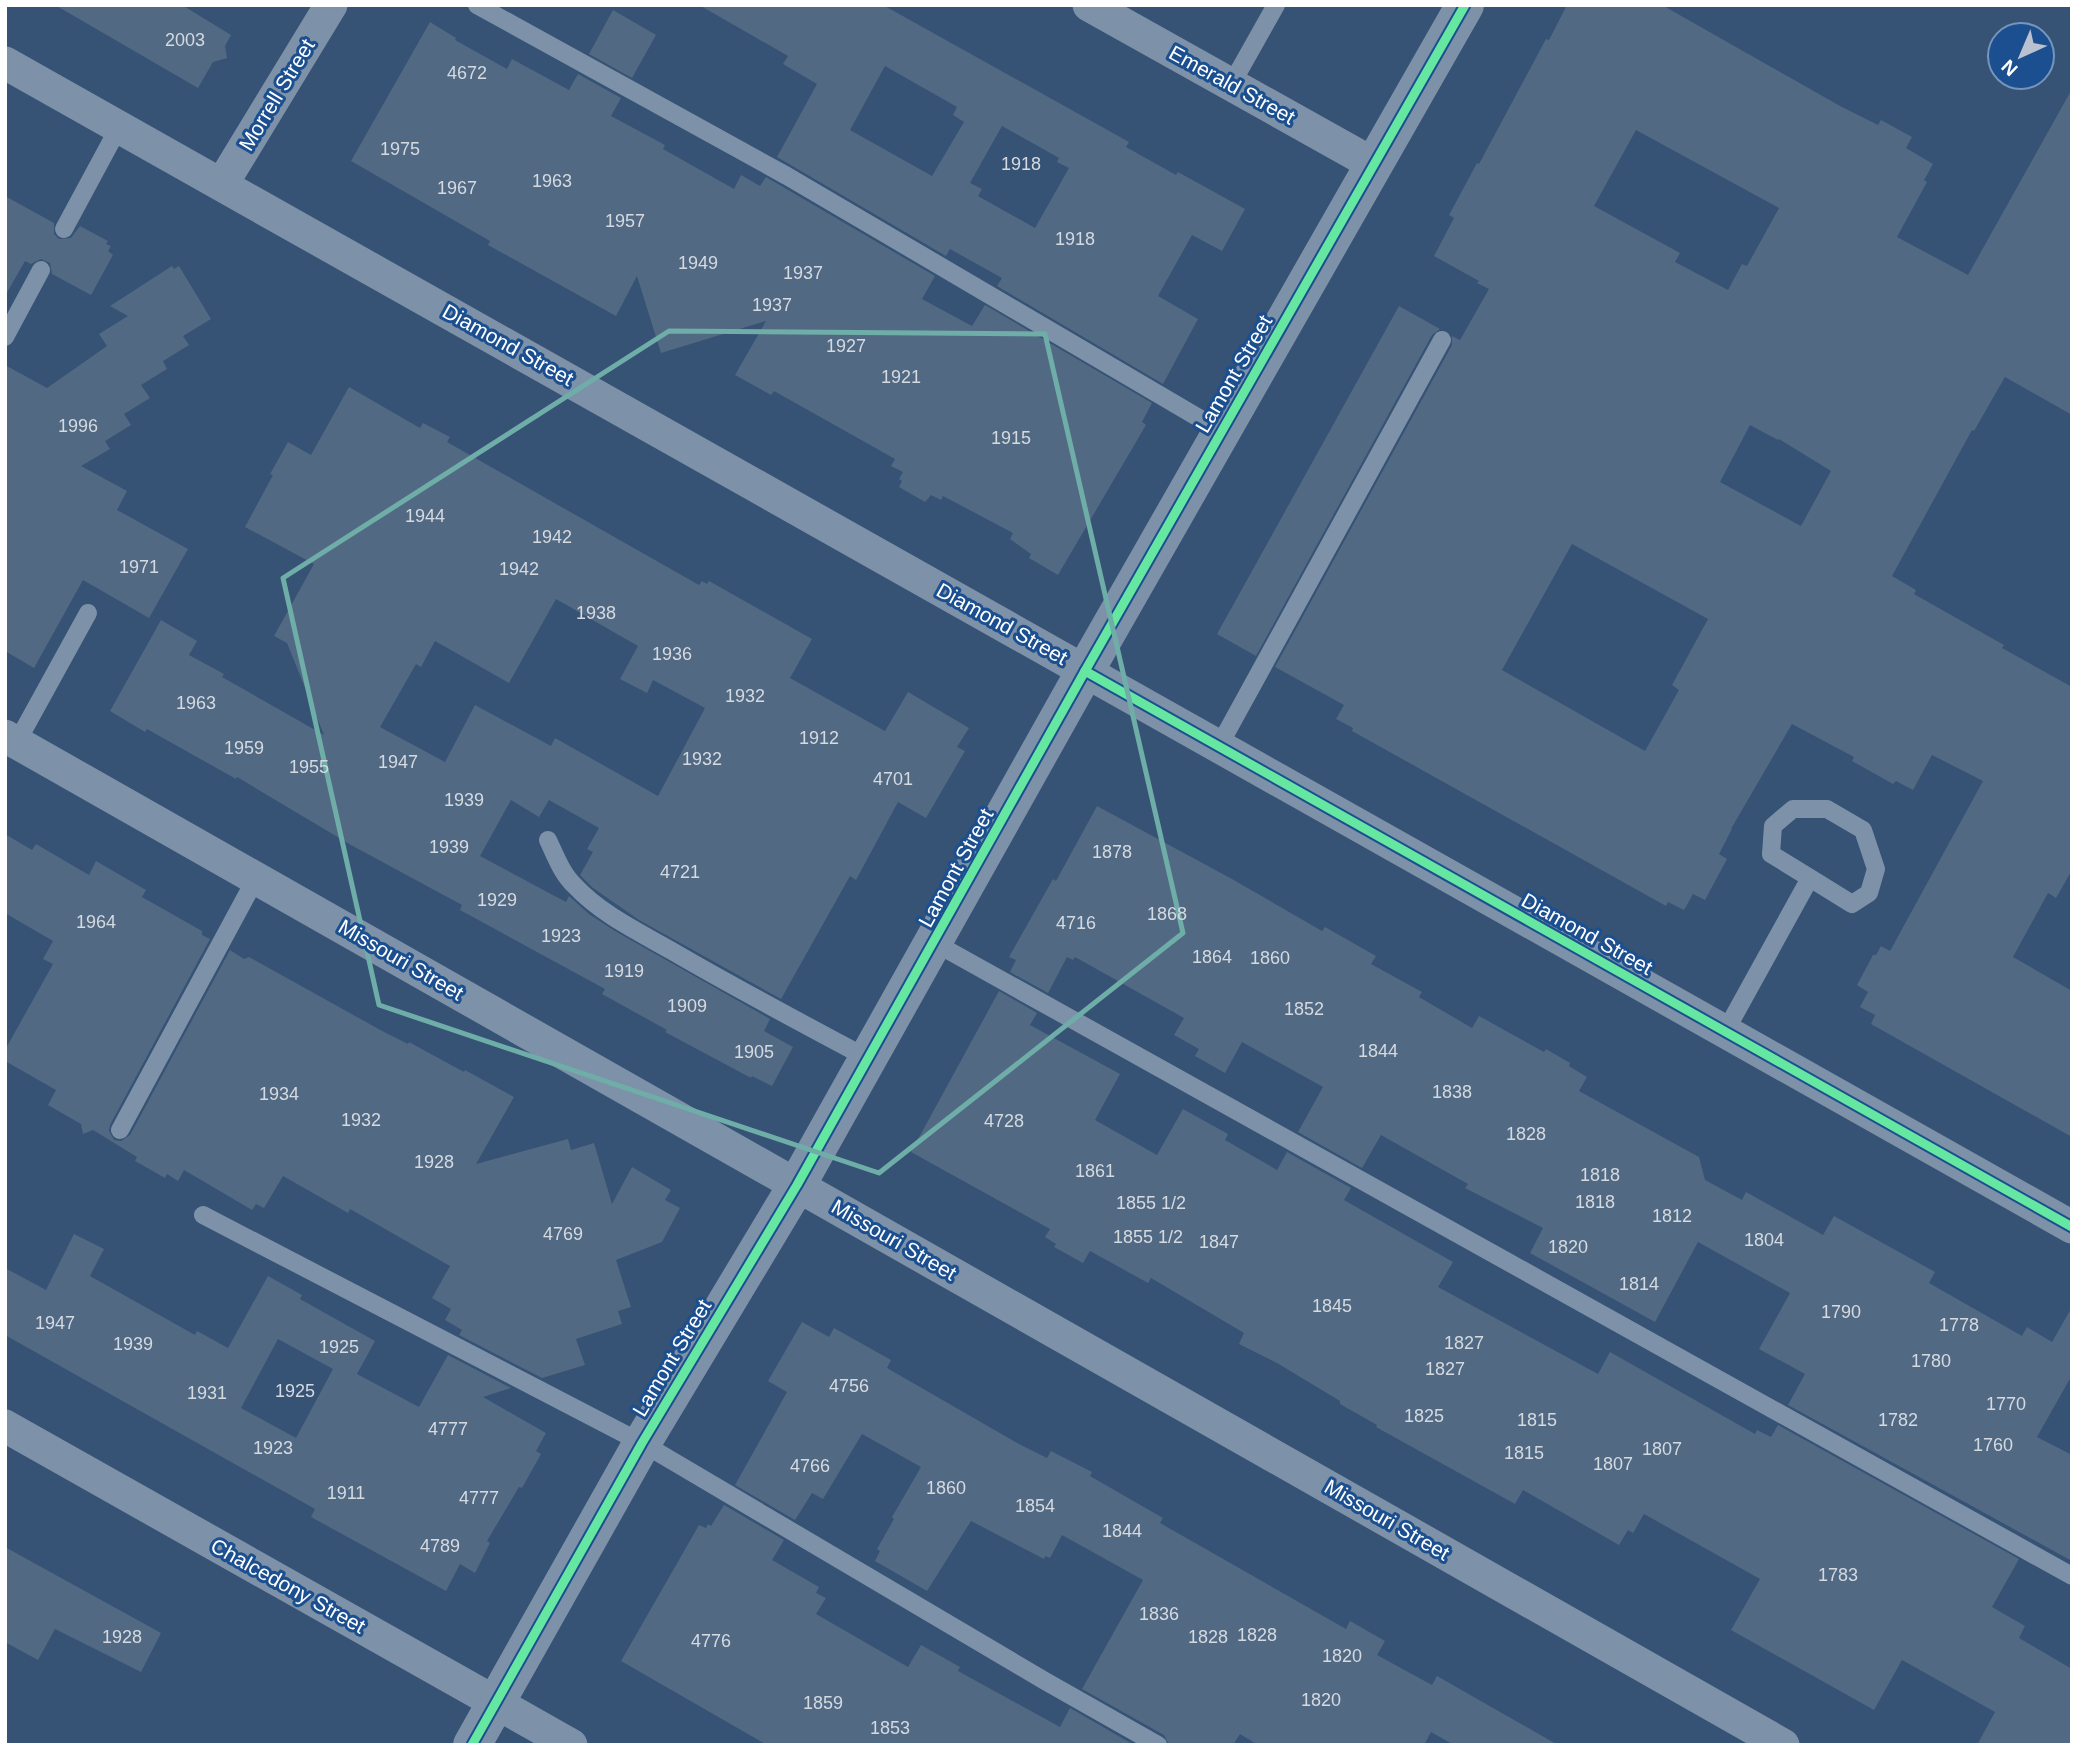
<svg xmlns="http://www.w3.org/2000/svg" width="2077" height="1750" font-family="Arial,sans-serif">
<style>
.building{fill:#526984;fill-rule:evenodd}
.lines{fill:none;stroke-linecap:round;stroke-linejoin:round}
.service{stroke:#7d92a8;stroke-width:18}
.minor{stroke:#7d92a8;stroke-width:33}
.tertiary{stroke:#7d92a8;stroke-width:38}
.cycleway-casing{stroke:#1b4f8f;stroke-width:13}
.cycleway{stroke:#66e7a1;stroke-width:9}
.marked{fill:none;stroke:#6fada8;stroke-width:5;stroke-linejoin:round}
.labels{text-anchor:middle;stroke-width:6;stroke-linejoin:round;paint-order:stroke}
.number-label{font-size:18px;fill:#d4dae0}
.street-label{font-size:21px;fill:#fff;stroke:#1b4f8f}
</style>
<rect width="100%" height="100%" fill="#365274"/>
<!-- building -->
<g class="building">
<polygon points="55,5 182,5 231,35 225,46 227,58 213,62 198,88"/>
<path d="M699,5H883L1129,142L1126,147L1176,175L1178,172L1245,209L1222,251L1192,235L1158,296L1198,319L1163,384L997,286L1002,278L950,249L946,256L777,157L817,84L783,64L788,56ZM885,66L957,107L953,115L964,122L932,176L850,130ZM1002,126L1059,158L1057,162L1069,168L1035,228L978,196L982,189L970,183Z"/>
<path d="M1567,5H1662L1840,106L1878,125L1881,120L1912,137L1906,148L1933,164L1924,180L1927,182L1897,237L1968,275L2072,89V415L2005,377L1974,431L1972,430L1892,576L1916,590L1914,594L2004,645L2002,648L2072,687V870L2056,898L2048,893L2013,957L2072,991V1137L1871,1024L1875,1015L1860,1007L1868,992L1857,985L1873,955H1876L1881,946L1890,951L1983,781L1932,755L1913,790L1896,781L1893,784L1852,761L1854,757L1792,724L1731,829H1732L1719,854L1727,859L1705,900L1693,894L1684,910L1668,902L1666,906L1352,731L1353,728L1336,719L1344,705L1275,667L1452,345V336L1460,340L1489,289L1477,283L1479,281L1434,256L1454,218L1449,215L1477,163L1479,164L1546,39L1549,40ZM1636,130L1779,208L1747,266L1742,264L1728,290L1675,262L1680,253L1594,206ZM1750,425L1778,440L1779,439L1831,471L1801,526L1720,482ZM1572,544L1708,619L1672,685L1679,690L1645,751L1502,670Z"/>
<polygon points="613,10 656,35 632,78 589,54"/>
<polygon points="430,22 456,38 455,40 507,69 512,59 569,90 578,74 621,98 611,116 665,145 663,149 734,189 741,175 760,186 766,177 935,276 922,299 972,326 985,305 1152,403 1142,422 1146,425 1058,575 1029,558 1031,554 1010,539 1013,533 943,496 941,500 931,495 925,502 899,487 902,481 899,479 903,472 891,466 895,459 774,391 771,395 735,375 766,321 661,353 637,276 616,316 488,245 490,241 351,161"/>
<polygon points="5,196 54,223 54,234 59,239 71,238 80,226 108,241 106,244 111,246 108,251 113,255 91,295 52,274 50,263 41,259 31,264 25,261 5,296"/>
<polygon points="172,266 174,269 179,266 211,319 183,336 189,345 163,361 167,369 141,385 150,398 124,414 131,425 105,441 110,449 81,466 127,491 117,510 188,549 149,618 83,580 34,668 5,651 5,365 47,388 107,346 99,334 128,316 110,306"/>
<polygon points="1399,306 1440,329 1432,335 1256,656 1217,634"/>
<path d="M349,387L420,428L423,423L450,437L447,442L699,585L702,581L707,584L709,581L812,639L790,678L885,731L908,692L969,728L957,747L965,751L926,818L898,802L856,880L850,876L781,999L639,920L593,888L580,875L593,852L587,849L599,828L549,800L539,817L511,800L480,856L566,902L569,896L589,914L615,931L770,1019L764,1031L793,1047L772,1086L752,1076L751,1078L665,1032L667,1030L602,994L605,989L460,910L462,905L351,845L237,777L236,779L147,729L145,732L110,711L161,620L197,641L189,655L224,674L222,677L324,735L287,643L274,636L314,564L245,527L273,475L270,474L288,442L311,455ZM556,599L638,646L620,679L647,693L653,680L705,708L658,796L555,738L551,746L475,705L445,762L380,727L416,664L421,667L435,641L509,683Z"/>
<polygon points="1097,806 1232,879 1322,931 1325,927 1376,956 1371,964 1422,992 1419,997 1472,1028 1479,1016 1544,1052 1546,1049 1570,1063 1569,1066 1587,1077 1579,1091 1699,1157 1705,1180 1742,1200 1746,1192 1823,1235 1834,1216 1935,1272 1929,1283 2022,1336 2027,1327 2052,1342 2072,1307 2072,1375 2037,1437 2072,1455 2072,1561 1788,1405 1805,1374 1759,1349 1790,1293 1698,1242 1655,1322 1530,1253 1543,1228 1465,1188 1468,1184 1381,1135 1362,1168 1298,1132 1323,1087 1242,1042 1225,1073 1195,1056 1199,1049 1174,1035 1184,1018 1075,957 1073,960 1067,957 1048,993 1010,972 1016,960 1009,957 1053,879 1056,881"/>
<polygon points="5,834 32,850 36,844 89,875 96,861 146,890 142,897 202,931 202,935 210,939 110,1125 109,1131 114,1140 121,1141 130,1135 230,950 244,959 249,957 384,1032 408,1044 409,1042 464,1072 465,1070 514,1097 476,1164 568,1139 571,1150 594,1143 612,1204 632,1167 671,1190 665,1200 680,1208 662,1242 616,1260 631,1307 618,1311 622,1324 576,1339 585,1365 542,1378 459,1335 462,1330 445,1320 451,1309 432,1298 450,1266 350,1209 348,1213 283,1176 264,1208 256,1204 252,1210 184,1170 178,1181 167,1174 165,1178 135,1161 137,1157 93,1130 83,1134 81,1124 48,1105 56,1090 5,1061 5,1050 53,964 43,959 53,941 5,913"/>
<polygon points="999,991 1037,1013 1030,1025 1120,1074 1095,1120 1157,1155 1183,1109 1228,1134 1225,1140 1277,1170 1287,1152 1351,1188 1344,1200 1453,1262 1438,1287 1598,1374 1610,1352 1755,1434 1757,1430 1771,1437 1778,1425 2019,1559 1992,1607 2025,1626 2019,1638 2072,1669 2072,1745 1977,1745 1995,1712 1902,1660 1874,1710 1731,1630 1760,1579 1644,1514 1633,1533 1628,1530 1619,1545 1523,1490 1515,1504 1376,1427 1377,1425 1340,1404 1340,1401 1277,1363 1239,1344 1244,1333 1151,1278 1148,1283 1090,1251 1083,1263 1054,1247 1056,1244 1045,1237 1050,1229 911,1152"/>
<path d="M74,1234L104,1249L90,1276L195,1335L197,1331L228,1348L268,1276L302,1295L300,1299L375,1341L357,1374L419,1407L448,1355L511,1388L483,1397L546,1433L536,1451L541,1454L522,1488L519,1487L487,1541L490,1543L475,1573L460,1564L446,1591L311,1517L315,1509L5,1335V1268L46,1290ZM278,1339L333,1369L296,1438L241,1408Z"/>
<polygon points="802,1322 829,1337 834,1328 891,1360 887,1368 1019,1444 1047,1458 1051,1451 1092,1472 1090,1476 1163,1518 1160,1523 1346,1629 1350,1621 1385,1641 1377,1655 1432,1685 1437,1676 1558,1745 1454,1745 1431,1732 1424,1745 1258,1745 1240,1734 1233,1745 1169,1745 1164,1735 1082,1689 1143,1580 1062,1535 1050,1558 1045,1556 1044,1559 971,1521 927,1591 875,1561 880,1551 877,1549 894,1519 892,1517 921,1467 862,1434 823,1499 812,1493 795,1520 735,1485 787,1392 768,1381"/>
<polygon points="724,1505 784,1540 772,1560 819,1587 816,1593 826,1598 816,1614 908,1667 921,1645 960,1667 958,1671 1060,1727 1070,1708 1134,1745 767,1745 621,1661 699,1525 706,1528 708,1524 711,1526"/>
<polygon points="5,1547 161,1633 141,1672 55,1629 38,1660 5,1642"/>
</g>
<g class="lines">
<!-- service -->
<g class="service">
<polyline points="477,5 787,176 1221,431"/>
<polyline points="1231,85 1276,5"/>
<polyline points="64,229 119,127"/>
<polyline points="5,337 41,270"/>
<polyline points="17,742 88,613"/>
<polyline points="1219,746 1442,340"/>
<path d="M548,840C556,857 562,874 575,886C601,914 639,932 672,951C737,989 803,1024 869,1059"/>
<polyline points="935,943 2072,1576"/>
<polyline points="1725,1032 1810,878 1771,854 1773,826 1793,809 1827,809 1863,830 1876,869 1869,893 1852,904 1810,878"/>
<polyline points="120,1130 256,878"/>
<polyline points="203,1215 642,1443 1045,1681 1158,1745"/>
</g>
<!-- minor -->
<g class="minor">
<polyline points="1089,5 1375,165"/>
<polyline points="5,63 2072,1227"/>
<polyline points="222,184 331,5"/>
<polyline points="5,736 1783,1745"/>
<polyline points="5,1426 571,1745"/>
</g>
<!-- tertiary -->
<polyline class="tertiary" points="472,1745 642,1443 797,1185 1085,671 1465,5"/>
<!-- cycleway casing -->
<g class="cycleway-casing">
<g id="cycleway">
<polyline points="1085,671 2072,1227"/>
<polyline points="472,1745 642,1443 797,1185 1085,671 1465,5"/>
</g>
</g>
<!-- cycleway -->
<use href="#cycleway" class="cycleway"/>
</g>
<!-- marked area -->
<path class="marked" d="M669,331L1045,334L1183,933L879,1173L379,1005L283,578Z"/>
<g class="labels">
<!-- number labels -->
<g class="number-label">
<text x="185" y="46">2003</text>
<text x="467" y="79">4672</text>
<text x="400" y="155">1975</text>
<text x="1021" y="170">1918</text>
<text x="552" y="187">1963</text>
<text x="457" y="194">1967</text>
<text x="625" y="227">1957</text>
<text x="1075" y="245">1918</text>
<text x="698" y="269">1949</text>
<text x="803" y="279">1937</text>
<text x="772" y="311">1937</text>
<text x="846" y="352">1927</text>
<text x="901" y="383">1921</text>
<text x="78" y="432">1996</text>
<text x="1011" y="444">1915</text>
<text x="425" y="522">1944</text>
<text x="552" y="543">1942</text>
<text x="139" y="573">1971</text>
<text x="519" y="575">1942</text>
<text x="596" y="619">1938</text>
<text x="672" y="660">1936</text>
<text x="745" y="702">1932</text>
<text x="196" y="709">1963</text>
<text x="819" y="744">1912</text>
<text x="244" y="754">1959</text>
<text x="702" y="765">1932</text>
<text x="398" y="768">1947</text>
<text x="309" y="773">1955</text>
<text x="893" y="785">4701</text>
<text x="464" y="806">1939</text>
<text x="449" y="853">1939</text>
<text x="1112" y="858">1878</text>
<text x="680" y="878">4721</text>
<text x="497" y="906">1929</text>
<text x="1167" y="920">1868</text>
<text x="96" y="928">1964</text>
<text x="1076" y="929">4716</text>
<text x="561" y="942">1923</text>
<text x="1212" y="963">1864</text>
<text x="1270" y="964">1860</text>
<text x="624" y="977">1919</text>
<text x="687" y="1012">1909</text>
<text x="1304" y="1015">1852</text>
<text x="1378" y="1057">1844</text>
<text x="754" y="1058">1905</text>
<text x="1452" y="1098">1838</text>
<text x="279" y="1100">1934</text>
<text x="361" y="1126">1932</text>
<text x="1004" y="1127">4728</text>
<text x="1526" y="1140">1828</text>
<text x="434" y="1168">1928</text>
<text x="1095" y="1177">1861</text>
<text x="1600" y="1181">1818</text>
<text x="1595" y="1208">1818</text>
<text x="1151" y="1209">1855 1/2</text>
<text x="1672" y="1222">1812</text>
<text x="563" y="1240">4769</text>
<text x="1148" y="1243">1855 1/2</text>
<text x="1764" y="1246">1804</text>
<text x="1219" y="1248">1847</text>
<text x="1568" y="1253">1820</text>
<text x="1639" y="1290">1814</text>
<text x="1332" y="1312">1845</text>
<text x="1841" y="1318">1790</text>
<text x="55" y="1329">1947</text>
<text x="1959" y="1331">1778</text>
<text x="1464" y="1349">1827</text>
<text x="133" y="1350">1939</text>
<text x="339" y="1353">1925</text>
<text x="1931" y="1367">1780</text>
<text x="1445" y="1375">1827</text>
<text x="849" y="1392">4756</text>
<text x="295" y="1397">1925</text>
<text x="207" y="1399">1931</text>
<text x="2006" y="1410">1770</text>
<text x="1424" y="1422">1825</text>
<text x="1537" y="1426">1815</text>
<text x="1898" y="1426">1782</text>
<text x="448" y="1435">4777</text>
<text x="1993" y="1451">1760</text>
<text x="273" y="1454">1923</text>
<text x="1662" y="1455">1807</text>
<text x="1524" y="1459">1815</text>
<text x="1613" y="1470">1807</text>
<text x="810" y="1472">4766</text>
<text x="946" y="1494">1860</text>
<text x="346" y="1499">1911</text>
<text x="479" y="1504">4777</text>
<text x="1035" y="1512">1854</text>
<text x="1122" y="1537">1844</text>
<text x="440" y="1552">4789</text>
<text x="1838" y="1581">1783</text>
<text x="1159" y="1620">1836</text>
<text x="1257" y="1641">1828</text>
<text x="122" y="1643">1928</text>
<text x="1208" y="1643">1828</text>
<text x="711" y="1647">4776</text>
<text x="1342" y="1662">1820</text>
<text x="1321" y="1706">1820</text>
<text x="823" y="1709">1859</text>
<text x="890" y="1734">1853</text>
</g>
<!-- street labels -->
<g class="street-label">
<text transform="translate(1232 85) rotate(29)" y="7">Emerald Street</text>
<text transform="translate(277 95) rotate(-59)" y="7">Morrell Street</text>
<text transform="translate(508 345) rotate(29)" y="7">Diamond Street</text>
<text transform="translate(1234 374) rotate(-60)" y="7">Lamont Street</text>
<text transform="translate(1002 624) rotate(29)" y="7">Diamond Street</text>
<text transform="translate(956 868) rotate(-61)" y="7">Lamont Street</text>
<text transform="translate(1587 934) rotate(29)" y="7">Diamond Street</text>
<text transform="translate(401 960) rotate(30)" y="7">Missouri Street</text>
<text transform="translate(894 1240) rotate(30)" y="7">Missouri Street</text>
<text transform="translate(672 1358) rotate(-59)" y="7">Lamont Street</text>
<text transform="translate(1387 1520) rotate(30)" y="7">Missouri Street</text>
<text transform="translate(288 1586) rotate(29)" y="7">Chalcedony Street</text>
</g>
</g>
<!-- border -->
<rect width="2077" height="1750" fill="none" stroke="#ffffff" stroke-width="14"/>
<!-- north arrow -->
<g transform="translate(2021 56) rotate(224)"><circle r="33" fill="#1b4f8f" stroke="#7695bc" stroke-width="2"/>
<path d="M0-5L12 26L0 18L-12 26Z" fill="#b9c2ce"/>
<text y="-10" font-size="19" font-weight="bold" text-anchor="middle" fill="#ffffff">N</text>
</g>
</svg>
